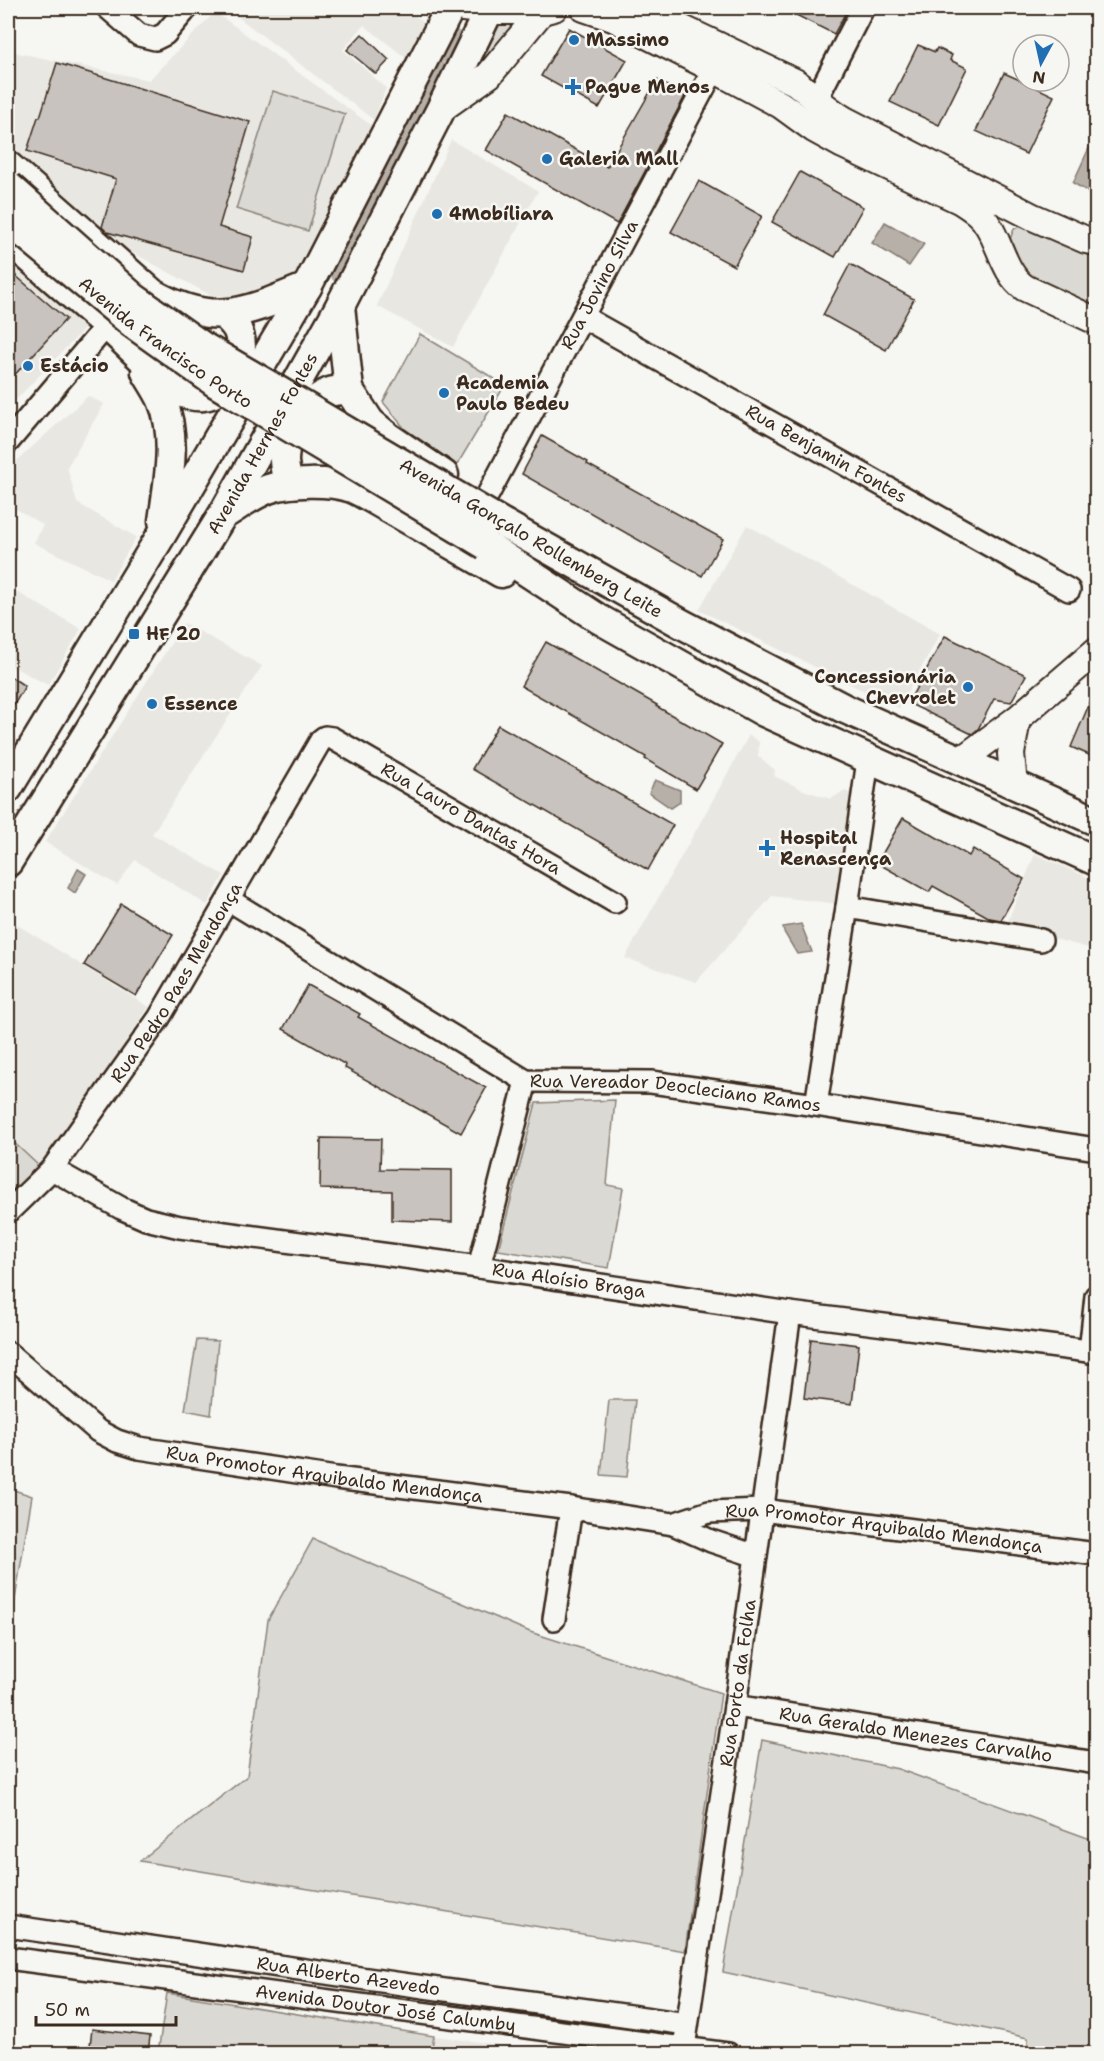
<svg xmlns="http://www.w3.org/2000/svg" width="1104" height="2061" font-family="'Shantell Sans',sans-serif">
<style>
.built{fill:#e8e7e2}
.green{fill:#dad9d3;stroke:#8a8278;stroke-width:1.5}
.water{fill:#b6b0a9;stroke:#857a71;stroke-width:1.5}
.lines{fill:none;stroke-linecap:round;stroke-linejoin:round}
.canal{stroke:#b6b0a9;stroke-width:20}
.building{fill:#c8c3be;stroke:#3b2a1e;stroke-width:1.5}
.minor-casing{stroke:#3b2a1e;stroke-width:26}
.tertiary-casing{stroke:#3b2a1e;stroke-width:30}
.secondary-casing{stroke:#3b2a1e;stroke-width:33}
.minor{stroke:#f6f6f2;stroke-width:21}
.tertiary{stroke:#f6f6f2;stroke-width:26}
.secondary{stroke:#f6f6f2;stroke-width:28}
.secondary-bridge-casing{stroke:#3b2a1e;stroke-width:33;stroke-linecap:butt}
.secondary-bridge{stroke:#f6f6f2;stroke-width:28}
.poi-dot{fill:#1f6fb2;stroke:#f6f6f2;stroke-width:2}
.labels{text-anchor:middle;stroke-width:5;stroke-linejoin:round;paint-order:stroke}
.poi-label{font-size:18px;font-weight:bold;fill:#3b2a1e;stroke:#f6f6f2;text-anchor:start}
.street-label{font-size:18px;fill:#3b2a1e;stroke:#f6f6f2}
</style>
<rect width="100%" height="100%" fill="#f6f6f2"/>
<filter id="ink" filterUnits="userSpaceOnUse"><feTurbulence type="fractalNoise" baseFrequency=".0167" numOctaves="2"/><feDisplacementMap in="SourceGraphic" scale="12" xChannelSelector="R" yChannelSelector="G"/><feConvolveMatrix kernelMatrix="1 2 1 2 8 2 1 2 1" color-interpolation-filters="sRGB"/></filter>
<g filter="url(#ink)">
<!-- built -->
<g class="built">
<polygon points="226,8 406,8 424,23 406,58 364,25 343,50 386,88 374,120"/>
<polygon points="215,12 372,126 311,249 293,277 267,293 246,297 212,296 99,234 8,157 8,46 18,53 149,80"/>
<polygon points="451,140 538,191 453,347 377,306"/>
<polygon points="8,254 89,324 8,408"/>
<polygon points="88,396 104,404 67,467 77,503 136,537 111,580 34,543 43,525 8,504 8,469"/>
<polygon points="747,525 940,634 899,708 699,610"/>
<polygon points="8,587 81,629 48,685 8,664"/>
<polygon points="184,623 262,666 152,834 224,875 207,905 135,860 117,885 45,842"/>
<polygon points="749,735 759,742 758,756 775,770 774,776 803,790 831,799 844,791 857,795 839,904 772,896 696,982 625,958"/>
<polygon points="1035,854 1096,881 1096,950 1006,926"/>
<polygon points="8,919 149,1007 41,1168 8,1137"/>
<polygon points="434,2036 560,2053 432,2054"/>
</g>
<!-- green -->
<g class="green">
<polygon points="503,8 537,8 478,77 471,72"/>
<polygon points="273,91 345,114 308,231 236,209"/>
<polygon points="1024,225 1096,251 1096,309 1021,276 1008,244 1014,229"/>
<polygon points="420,334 505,385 457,465 405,429 383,402"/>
<polygon points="615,1100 607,1185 623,1188 609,1268 498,1250 536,1103"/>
<polygon points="8,1137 41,1168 8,1200"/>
<polygon points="197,1340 218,1341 211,1415 185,1410"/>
<polygon points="609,1400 635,1400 627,1477 601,1475"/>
<polygon points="8,1488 32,1496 8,1642"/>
<polygon points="313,1539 530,1632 721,1693 685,1951 140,1861 247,1776 268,1620"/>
<polygon points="762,1740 898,1769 1096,1841 1096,2053 1028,2053 1028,2038 723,1972"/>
<polygon points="167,1993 434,2036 431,2053 158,2053"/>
</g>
<!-- water -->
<g class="water">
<polygon points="1095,135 1096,169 1093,179 1096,180 1096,204 1093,204 1087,191 1073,183"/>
<polygon points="885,222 924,244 909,266 872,243"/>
<polygon points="655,780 680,790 680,802 671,808 649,793"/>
<polygon points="78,869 86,874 75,893 68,888"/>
<polygon points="801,924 812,952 797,954 784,932 783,927"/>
</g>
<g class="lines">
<!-- canal -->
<g class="canal">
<polyline points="447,53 455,40"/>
<polyline points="340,273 438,71"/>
</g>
</g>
<!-- building -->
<g class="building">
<polygon points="782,8 848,8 834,34"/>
<polygon points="569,28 627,60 599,108 541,76"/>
<polygon points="362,34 389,60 376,74 347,50"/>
<polygon points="918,45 935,52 937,48 952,55 950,60 967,68 939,125 890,102"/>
<polygon points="57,63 250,122 219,227 253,237 244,270 107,232 102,227 116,179 27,151 38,117 40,117"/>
<polygon points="1004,73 1022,81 1040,81 1037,88 1054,96 1026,154 976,131"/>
<polygon points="657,80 685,96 617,224 486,150 508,112 607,167"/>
<polygon points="800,172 863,207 835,257 772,222"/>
<polygon points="699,181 762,216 734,266 671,232"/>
<polygon points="850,264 914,299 886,350 823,315"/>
<polygon points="8,269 66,319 8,382"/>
<polygon points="542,436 588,462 587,464 723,539 702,576 522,474"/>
<polygon points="945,636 1026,675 1011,702 994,699 978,729 972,734 908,703"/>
<polygon points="546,642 657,705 656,706 722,744 696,789 645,759 646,757 521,686"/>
<polygon points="8,675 25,686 8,715"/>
<polygon points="1096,688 1096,758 1071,747"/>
<polygon points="498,725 673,825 648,870 472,769"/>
<polygon points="903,818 969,856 973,849 1024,879 1001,920 990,918 933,886 929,892 877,863"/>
<polygon points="121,904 173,935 136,996 84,965"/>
<polygon points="308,985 360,1014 358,1017 486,1088 461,1133 345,1068 346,1065 283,1029"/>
<polygon points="321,1138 381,1139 380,1169 452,1170 452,1222 392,1220 392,1191 320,1189"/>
<polygon points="811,1339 859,1345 852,1404 804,1398"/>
<polygon points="92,2029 150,2036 148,2054 89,2054"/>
</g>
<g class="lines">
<!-- minor casing -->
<g class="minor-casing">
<g id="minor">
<polyline points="108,8 139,35 155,39 165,34 187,8"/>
<polyline points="817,98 863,8"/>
<path id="s1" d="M583,317L1069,590"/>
<polyline points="8,442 107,325"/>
<path id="s2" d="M484,502L714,69"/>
<path id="s3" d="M229,900L526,1081L651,1082L816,1105L1096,1149"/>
<polyline points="847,907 1041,940"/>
<polyline points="816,1105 847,907 868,760"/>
<path id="s4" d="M52,1169L121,1208L146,1219L180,1227L479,1267L790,1313L1096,1352"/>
<path id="s5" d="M8,1212L52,1169L159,1018L321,740L325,737L332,738L615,902"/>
<polyline points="479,1267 526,1081"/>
<polyline points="1090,1352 1096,1296"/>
<path id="s6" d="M8,1353L98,1431L117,1441L139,1448L336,1478L571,1508L673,1524L711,1541L756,1556"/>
<path id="s7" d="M673,1524L709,1512L762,1510L1096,1554"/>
<polyline points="554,1619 571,1508"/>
<path id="s8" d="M735,1706L1096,1763"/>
<path id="s9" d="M8,1926L360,1978L687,2024"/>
<path id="s10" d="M8,1958L728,2054"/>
<path id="s11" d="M683,2054L735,1706L790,1313"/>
</g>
</g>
<!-- tertiary casing -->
<g class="tertiary-casing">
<g id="tertiary">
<polyline points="463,8 488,11 542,11"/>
<path d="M584,8L613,18L714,69L781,105L814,129L843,145L961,201C972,208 983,215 989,227C1001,247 1005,274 1025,288L1096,321"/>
<path d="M639,8L795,82C812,95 827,110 845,120L1033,217L1086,240L1096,242"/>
<polyline points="441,109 489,75 542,11 554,8"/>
<polyline points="960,761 1017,719 1096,651"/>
<polyline points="1014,785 1011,754 1017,719"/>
</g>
</g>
<!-- secondary casing -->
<g class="secondary-casing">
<g id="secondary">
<path d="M8,166L152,293C214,329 246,312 307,287"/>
<path d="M8,239L107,325L176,391C185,394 194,397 203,396C229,393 247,358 239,334C237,326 231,321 225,315"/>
<polyline points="340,306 349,390 370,422 388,437 444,475"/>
<path d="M146,372C151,381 158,391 162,400C178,437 168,483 163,521"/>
<path d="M288,484C287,476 284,468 284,460C284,434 306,402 330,392C336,390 342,390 349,390"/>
<path d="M223,515C238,506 252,495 268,489C290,481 330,481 352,488C359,491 366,495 373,499L501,573"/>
<polyline points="504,524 682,624 843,708 1096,821"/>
<polyline points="486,545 599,619 764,712 1096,861"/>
<polyline points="8,788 162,534 307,287 450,8"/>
<path id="s12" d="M8,862L222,516L340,306L441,109L490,8"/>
</g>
</g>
<!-- minor -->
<use href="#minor" class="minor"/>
<!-- tertiary -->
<use href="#tertiary" class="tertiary"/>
<!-- secondary -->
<use href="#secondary" class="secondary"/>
<!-- secondary-bridge casing -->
<g class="secondary-bridge-casing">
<g id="secondary-bridge">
<polyline points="8,186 134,298 202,346 504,524"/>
<path id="s13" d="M8,220L132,323L216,383L486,545"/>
</g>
</g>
<!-- secondary-bridge -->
<use href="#secondary-bridge" class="secondary-bridge"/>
</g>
</g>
<!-- markers -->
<g class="poi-dot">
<circle cx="574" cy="40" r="6"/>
<path d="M570 78h6v6h6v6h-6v6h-6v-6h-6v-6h6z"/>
<circle cx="547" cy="159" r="6"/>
<circle cx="437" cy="214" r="6"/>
<circle cx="28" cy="366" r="6"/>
<circle cx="444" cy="393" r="6"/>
<rect x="128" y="628" width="12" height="12" rx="3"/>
<circle cx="968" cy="687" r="6"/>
<circle cx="152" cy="704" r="6"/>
<path d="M764 839h6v6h6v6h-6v6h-6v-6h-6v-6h6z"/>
</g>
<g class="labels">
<!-- poi labels -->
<g class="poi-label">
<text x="586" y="46">Massimo</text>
<text x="585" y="93">Pague Menos</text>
<text x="559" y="165">Galeria Mall</text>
<text x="449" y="220">4Mobíliara</text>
<text x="40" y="372">Estácio</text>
<text x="456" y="389">Academia<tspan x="456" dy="21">Paulo Bedeu</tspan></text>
<text x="146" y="640">HF 20</text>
<text x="956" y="683" text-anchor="end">Concessionária<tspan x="956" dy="21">Chevrolet</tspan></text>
<text x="164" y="710">Essence</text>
<text x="780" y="844">Hospital<tspan x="780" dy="21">Renascença</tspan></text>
</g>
<!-- street labels -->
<g class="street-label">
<text dy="6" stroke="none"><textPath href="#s2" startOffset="246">Rua Jovino Silva</textPath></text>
<text dy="6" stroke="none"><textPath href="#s13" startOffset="200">Avenida Francisco Porto</textPath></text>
<text dy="6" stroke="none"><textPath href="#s12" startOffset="490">Avenida Hermes Fontes</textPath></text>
<text dy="6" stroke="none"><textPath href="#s1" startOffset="279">Rua Benjamin Fontes</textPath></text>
<text transform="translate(531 538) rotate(30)" y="6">Avenida Gonçalo Rollemberg Leite</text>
<text dy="6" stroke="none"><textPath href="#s5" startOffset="741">Rua Lauro Dantas Hora</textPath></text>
<text dy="6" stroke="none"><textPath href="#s5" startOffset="286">Rua Pedro Paes Mendonça</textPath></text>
<text dy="6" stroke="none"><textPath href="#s3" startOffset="498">Rua Vereador Deocleciano Ramos</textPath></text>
<text dy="6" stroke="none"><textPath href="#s4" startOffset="534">Rua Aloísio Braga</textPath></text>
<text dy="6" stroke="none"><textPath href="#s6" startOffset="351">Rua Promotor Arquibaldo Mendonça</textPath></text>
<text dy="6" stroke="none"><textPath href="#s7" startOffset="214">Rua Promotor Arquibaldo Mendonça</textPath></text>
<text dy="6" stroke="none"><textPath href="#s11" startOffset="375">Rua Porto da Folha</textPath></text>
<text dy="6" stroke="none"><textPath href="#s8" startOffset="183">Rua Geraldo Menezes Carvalho</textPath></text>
<text dy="6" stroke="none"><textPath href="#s9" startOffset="344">Rua Alberto Azevedo</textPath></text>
<text dy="6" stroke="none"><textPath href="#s10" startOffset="381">Avenida Doutor José Calumby</textPath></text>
</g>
</g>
<!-- margin -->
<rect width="1104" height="2061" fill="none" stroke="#f6f6f2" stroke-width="30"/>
<rect x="15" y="15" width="1074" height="2031" fill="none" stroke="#3b2a1e" stroke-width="2" filter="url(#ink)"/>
<!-- north arrow -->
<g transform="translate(1041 63) rotate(188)"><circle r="28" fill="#f6f6f2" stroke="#aba49d" stroke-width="1.5"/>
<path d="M0-4.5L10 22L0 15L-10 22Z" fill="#1f6fb2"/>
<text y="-9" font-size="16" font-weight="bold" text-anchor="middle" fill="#3b2a1e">N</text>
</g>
<!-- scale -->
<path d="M36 2016v9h140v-9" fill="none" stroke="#3b2a1e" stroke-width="3"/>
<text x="45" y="2016" font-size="18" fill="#3b2a1e" stroke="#f6f6f2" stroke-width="4.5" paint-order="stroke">50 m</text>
</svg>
